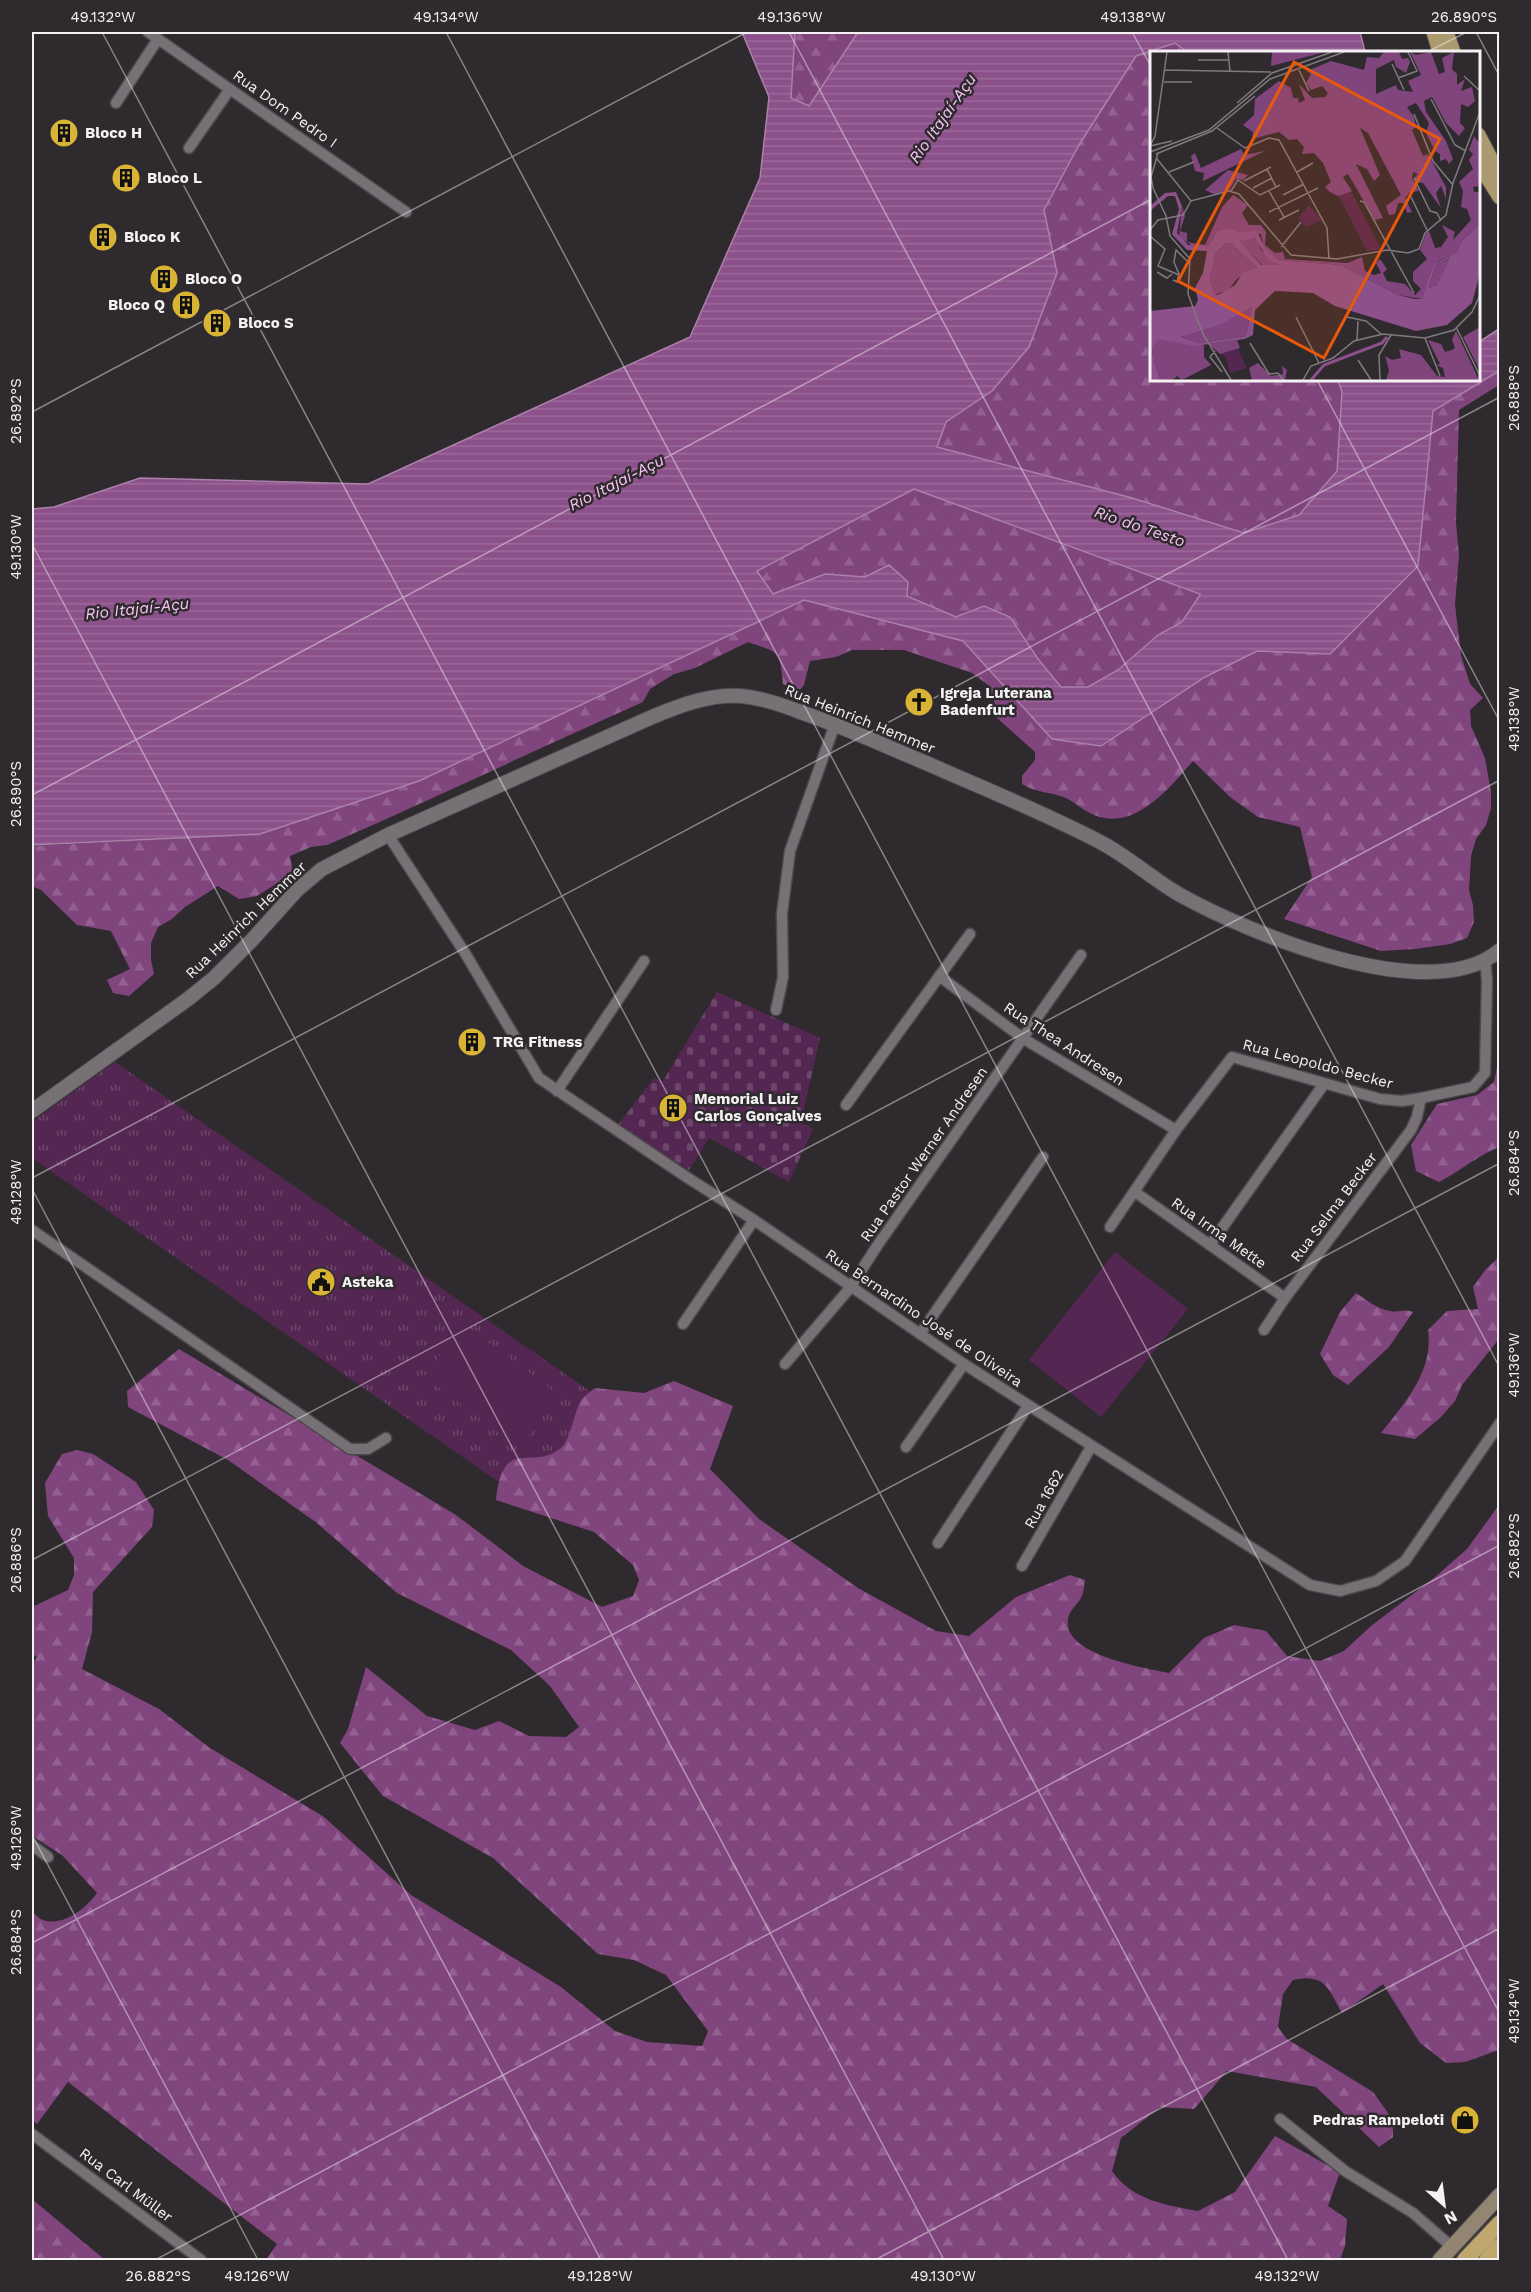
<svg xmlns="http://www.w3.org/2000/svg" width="1531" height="2292" font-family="'Work Sans',sans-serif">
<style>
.grass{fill:url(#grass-tufts)}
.forest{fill:url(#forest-firs)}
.cemetery{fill:url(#cemetery-stones)}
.garden{fill:#542752}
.water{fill:url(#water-rules);stroke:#ab80aa;stroke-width:1.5;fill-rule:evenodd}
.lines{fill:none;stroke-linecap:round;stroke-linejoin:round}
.minor-casing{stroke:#4c484c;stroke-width:13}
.tertiary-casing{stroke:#4c484c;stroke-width:16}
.secondary-casing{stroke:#4c484c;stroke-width:17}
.primary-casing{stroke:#4c484c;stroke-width:17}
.trunk-casing{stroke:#4c484c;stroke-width:19}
.minor{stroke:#777176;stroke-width:10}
.tertiary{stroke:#777176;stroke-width:14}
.secondary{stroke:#928673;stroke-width:15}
.primary{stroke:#ac9a6f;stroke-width:15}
.trunk{stroke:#bea86d;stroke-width:16}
.ticks{fill:none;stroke:#f4f1f3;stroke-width:1.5;stroke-opacity:0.45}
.labels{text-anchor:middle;stroke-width:5;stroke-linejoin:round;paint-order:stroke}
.street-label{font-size:15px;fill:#f4f1f3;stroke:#2f2a2e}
.poi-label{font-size:15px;font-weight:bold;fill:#f4f1f3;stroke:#2f2a2e;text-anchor:start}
.water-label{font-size:16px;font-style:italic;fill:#f7c4f4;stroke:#2f2a2e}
.inset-river{fill:none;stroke:#8c508a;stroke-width:3}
.inset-road{fill:none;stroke:#7e7a7d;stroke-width:1.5}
.view{fill:#e8590c;fill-opacity:0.15;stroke:#e8590c;stroke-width:3}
.inset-edge{fill:none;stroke:#f4f1f3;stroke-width:3}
.neatline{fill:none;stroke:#f4f1f3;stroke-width:2}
.ticks-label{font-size:15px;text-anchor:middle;fill:#f4f1f3}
</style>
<defs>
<pattern id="grass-tufts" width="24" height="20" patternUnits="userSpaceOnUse" patternTransform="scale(1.5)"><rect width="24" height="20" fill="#542752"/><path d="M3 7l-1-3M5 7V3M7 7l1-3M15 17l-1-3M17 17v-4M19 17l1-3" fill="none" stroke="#6d476b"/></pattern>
<pattern id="forest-firs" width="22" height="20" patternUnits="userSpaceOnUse" patternTransform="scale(1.5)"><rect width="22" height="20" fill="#81457e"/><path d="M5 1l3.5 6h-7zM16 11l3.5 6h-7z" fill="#936091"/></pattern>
<pattern id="cemetery-stones" width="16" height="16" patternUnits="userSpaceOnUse" patternTransform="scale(1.5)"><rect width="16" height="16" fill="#542752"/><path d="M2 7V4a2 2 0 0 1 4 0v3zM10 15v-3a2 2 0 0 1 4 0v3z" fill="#6d476b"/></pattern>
<pattern id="water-rules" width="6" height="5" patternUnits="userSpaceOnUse" patternTransform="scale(1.5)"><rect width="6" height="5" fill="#8c508a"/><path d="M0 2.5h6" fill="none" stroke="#9d6a9b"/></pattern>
</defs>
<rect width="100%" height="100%" fill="#2f2a2e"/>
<!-- grass -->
<polygon class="grass" points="115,1062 610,1405 535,1507 32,1158 32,1122"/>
<!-- forest -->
<g class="forest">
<polygon points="795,32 858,32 809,106 791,99"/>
<polygon points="1175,43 1187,52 1152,52 1152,380 1338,380 1342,392 1337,471 1299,515 1244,533 1132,498 937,448 946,422 992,391 1057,273 1044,210 1079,145 1136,56"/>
<path d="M1499,371V385L1459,410L1456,523L1459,555L1455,605L1461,655L1470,684L1483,698L1470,710L1471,726L1485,758L1491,792V808L1486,825L1476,839L1471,856L1469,890L1473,905L1474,922L1467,938L1450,944L1415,949L1381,951L1284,919L1312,877L1300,827L1258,817L1230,797L1193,761C1170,787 1135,832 1094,815C1084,811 1076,803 1066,798C1052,792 1036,793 1022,784V776L1035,760V752L996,717L994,700L988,685L972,673L904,650H852L836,657L810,661L804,685L798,692L783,684C780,650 779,653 748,642L695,668L674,674L650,689L643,702C537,749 433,799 327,845L311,847L290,856L293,873L257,896L239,899L218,886L185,907L172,919L158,927L151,943V960L154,974L129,996L113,993L107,980L130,969L111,931L77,925L41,890L32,886V846L260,834L419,781L804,599L963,641L1052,739L1205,677L1257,651L1331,653L1418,566L1433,411Z"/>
<polygon points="913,489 1201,594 1182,622 1158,635 1118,670 1088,687 1061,687 1038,659 984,606 956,617 866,577 825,574 773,595 756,571"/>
<path d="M1499,1058V1147C1477,1156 1460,1171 1439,1182L1416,1171L1411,1145L1437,1104L1477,1095L1494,1082Z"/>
<path d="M1499,1257V1339L1462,1385L1455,1401L1441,1417L1415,1439L1381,1433C1404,1404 1434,1371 1428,1330L1447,1311L1478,1309L1473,1287L1486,1269Z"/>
<path d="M1356,1293C1367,1300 1377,1309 1390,1311C1399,1313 1403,1308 1413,1312L1389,1347L1348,1385L1333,1375L1320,1354L1340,1312Z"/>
<path d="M179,1349L456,1515L523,1566L602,1607L633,1596L639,1580L633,1565L594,1532L496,1500C503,1433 533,1473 562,1447C571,1438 574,1413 581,1400C584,1396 590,1392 595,1388L644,1393L674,1381L733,1406L710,1469L759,1519L858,1588L936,1631L969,1636L1016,1597L1070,1575L1085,1580C1084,1585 1084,1593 1081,1598C1075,1608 1066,1612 1068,1626C1072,1656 1145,1668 1169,1673L1204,1638L1234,1625L1266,1631L1287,1656L1320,1661L1344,1651L1371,1626L1434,1578L1467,1549L1499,1505V2050L1465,2062L1446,2063L1420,2043L1383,1984L1342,2013C1328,1988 1325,1973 1293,1980L1283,1994L1278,2027L1287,2039L1373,2092L1393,2120V2137L1379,2147L1316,2087L1227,2071L1194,2109L1160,2107L1121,2138L1112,2171C1132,2200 1165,2205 1198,2211L1235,2192L1275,2136L1340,2172L1328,2206L1347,2219L1345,2246L1340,2260H266L277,2244L68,2082L37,2124L32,2120V1911C35,1914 39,1919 43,1920C64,1927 86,1908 97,1893L62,1855L32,1836V1664L37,1657L32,1654V1607L68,1590L74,1575V1558L48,1516L45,1483L62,1454L77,1450L93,1454L136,1482L154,1510L152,1527L93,1592L92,1632L82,1669L159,1709L210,1748L324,1817L411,1895L561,1987L615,2031L647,2042L702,2046L708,2031L666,1975L634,1960L598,1954L493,1858L383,1796L340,1743L348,1729L366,1667L427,1716L475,1730L499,1721L529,1736L566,1737L579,1727L550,1686L511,1650L397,1593L317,1523L228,1460L128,1407L127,1391Z"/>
<polygon points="32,2199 105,2260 32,2260"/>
</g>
<!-- cemetery -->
<polygon class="cemetery" points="717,992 820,1038 801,1122 813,1129 789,1182 709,1138 689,1170 618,1125 654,1078 663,1081"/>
<!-- garden -->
<g class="garden">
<polygon points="1115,1252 1188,1309 1101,1417 1029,1360"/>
<polygon points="464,1324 559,1395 519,1448 424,1376"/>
</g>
<!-- water -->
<path class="water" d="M742,32H795L791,98L809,106L858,32H1360L1365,52H1187L1175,43L1136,56L1079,145L1044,210L1057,273L1029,347L992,391L946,422L937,447L1132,498L1244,533L1299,515L1337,471L1342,392L1338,380H1478L1479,342L1499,329V371L1433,411L1418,566L1330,654L1257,651L1205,677L1101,746L1052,739L963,641L804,600L419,781L260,834L32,845V509L54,507L140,478L368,484L690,337L760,178L769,97ZM914,489L1200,594V595L1182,622L1158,635L1118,670L1088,687H1061L1038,659L1010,617L984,606L956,617L907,596L908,582L889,565L865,577L825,574L773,594L757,571Z"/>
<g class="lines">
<!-- minor casing -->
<g class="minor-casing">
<g id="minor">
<polyline points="148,32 406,212"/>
<polyline points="116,103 158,39"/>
<polyline points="189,148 230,89"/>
<polyline points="388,835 465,953 539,1078 688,1178 754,1220 964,1364 1310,1585 1340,1591 1376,1581 1405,1561 1500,1423"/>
<polyline points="939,976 1024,1039 1176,1130"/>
<polyline points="776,1010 783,977 782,914 790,851 835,724"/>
<polyline points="557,1091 644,961"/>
<polyline points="846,1105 970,934"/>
<polyline points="1135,1192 1285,1298"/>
<polyline points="1110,1227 1176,1130 1232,1057 1380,1099 1402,1101 1421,1098 1473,1087 1485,1073 1487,980 1485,960"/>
<polyline points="32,1230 350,1449 368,1449 386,1438"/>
<polyline points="1210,1245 1324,1084"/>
<polyline points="683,1324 754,1220"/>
<polyline points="1264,1330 1285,1298 1411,1130 1417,1117 1421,1098"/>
<polyline points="920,1334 1043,1157"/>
<polyline points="785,1364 850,1288 877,1246 1081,955"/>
<polyline points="906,1447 964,1364"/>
<polyline points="938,1543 1028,1406"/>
<polyline points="1022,1566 1091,1447"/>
<polyline points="32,1845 48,1857"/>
<polyline points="1280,2119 1345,2171 1413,2213 1452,2247"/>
<polyline points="32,2134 201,2260"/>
</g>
</g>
<!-- tertiary casing -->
<g class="tertiary-casing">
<path id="tertiary" d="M32,1111L188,999L214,978L252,940L297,890L322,869L388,835L652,717C681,705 709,694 741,696C762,698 783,705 803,713C845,727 885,746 926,763C985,789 1045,813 1102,843C1130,858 1155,881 1182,896C1251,934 1431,1009 1500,950"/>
</g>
<!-- secondary casing -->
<g class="secondary-casing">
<polyline id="secondary" points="1440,2260 1500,2195"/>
</g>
<!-- primary casing -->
<g class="primary-casing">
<g id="primary">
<polyline points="1434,32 1440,52"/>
<polyline points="1446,32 1453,52"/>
<polyline points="1478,135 1500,177"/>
<polyline points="1478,162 1500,197"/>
</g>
</g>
<!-- trunk casing -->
<g class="trunk-casing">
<g id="trunk">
<polyline points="1465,2260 1500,2223"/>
<polyline points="1487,2260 1500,2246"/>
</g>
</g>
<!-- minor -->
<use href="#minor" class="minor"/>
<!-- tertiary -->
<use href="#tertiary" class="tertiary"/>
<!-- secondary -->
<use href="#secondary" class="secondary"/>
<!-- primary -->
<use href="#primary" class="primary"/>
<!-- trunk -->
<use href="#trunk" class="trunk"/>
</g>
<!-- ticks -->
<path class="ticks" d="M102,32L1288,2260M446,32L1500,2014M789,32L1500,1368M1132,32L1152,68M1476,32L1500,77M1427,52L1467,32M1317,380L1500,722M32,412L747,32M32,544L944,2260M32,795L1152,199M32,1178L1500,397M32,1189L601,2260M32,1560L1500,780M32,1835L258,2260M32,1943L1500,1163M155,2260L1500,1545M875,2260L1500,1928"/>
<!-- icons -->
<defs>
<g id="building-disc" transform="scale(1.5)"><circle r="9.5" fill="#d9b334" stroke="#2f2a2e"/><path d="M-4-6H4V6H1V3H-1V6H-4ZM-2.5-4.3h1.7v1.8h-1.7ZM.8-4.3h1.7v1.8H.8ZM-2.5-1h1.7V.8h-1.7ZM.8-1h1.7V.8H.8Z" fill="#111"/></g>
<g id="church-disc" transform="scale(1.5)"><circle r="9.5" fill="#d9b334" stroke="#2f2a2e"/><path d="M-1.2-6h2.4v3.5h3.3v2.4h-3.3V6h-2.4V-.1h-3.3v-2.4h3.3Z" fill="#111"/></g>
<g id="civic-disc" transform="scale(1.5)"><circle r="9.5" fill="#d9b334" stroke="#2f2a2e"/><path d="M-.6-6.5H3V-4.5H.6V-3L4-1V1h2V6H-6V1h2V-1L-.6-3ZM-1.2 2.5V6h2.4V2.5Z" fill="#111"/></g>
<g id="shop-disc" transform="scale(1.5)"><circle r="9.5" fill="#d9b334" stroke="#2f2a2e"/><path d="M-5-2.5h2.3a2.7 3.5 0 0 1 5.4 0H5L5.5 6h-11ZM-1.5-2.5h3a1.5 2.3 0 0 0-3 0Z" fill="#111"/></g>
</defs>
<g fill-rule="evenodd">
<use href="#building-disc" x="64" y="133"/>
<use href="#building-disc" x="126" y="178"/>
<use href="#building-disc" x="103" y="237"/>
<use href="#building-disc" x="164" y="279"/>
<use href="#building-disc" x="186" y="305"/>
<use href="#building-disc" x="217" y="323"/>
<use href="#church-disc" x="919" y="702"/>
<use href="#building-disc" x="472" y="1042"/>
<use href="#building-disc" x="673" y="1108"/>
<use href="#civic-disc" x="321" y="1282"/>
<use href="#shop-disc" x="1465" y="2120"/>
</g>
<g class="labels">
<!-- street labels -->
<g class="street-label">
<text transform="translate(285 109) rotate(35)" y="5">Rua Dom Pedro I</text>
<text transform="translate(860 719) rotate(22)" y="5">Rua Heinrich Hemmer</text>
<text transform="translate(246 920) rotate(-44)" y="5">Rua Heinrich Hemmer</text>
<text transform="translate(1064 1044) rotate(33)" y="5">Rua Thea Andresen</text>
<text transform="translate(1318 1064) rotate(15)" y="5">Rua Leopoldo Becker</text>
<text transform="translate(924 1154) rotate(-55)" y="5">Rua Pastor Werner Andresen</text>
<text transform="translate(1334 1207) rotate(-53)" y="5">Rua Selma Becker</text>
<text transform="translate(1219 1233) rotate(35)" y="5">Rua Irma Mette</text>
<text transform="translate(924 1318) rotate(34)" y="5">Rua Bernardino José de Oliveira</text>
<text transform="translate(1044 1499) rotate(-61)" y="5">Rua 1662</text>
<text transform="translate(126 2185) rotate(37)" y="5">Rua Carl Müller</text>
</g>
<!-- poi labels -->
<g class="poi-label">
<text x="85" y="138">Bloco H</text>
<text x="147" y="183">Bloco L</text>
<text x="124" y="242">Bloco K</text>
<text x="185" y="284">Bloco O</text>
<text x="165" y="310" text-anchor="end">Bloco Q</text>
<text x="238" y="328">Bloco S</text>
<text x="940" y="698">Igreja Luterana<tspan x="940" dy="17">Badenfurt</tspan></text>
<text x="493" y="1047">TRG Fitness</text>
<text x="694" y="1104">Memorial Luiz<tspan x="694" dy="17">Carlos Gonçalves</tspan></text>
<text x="342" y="1287">Asteka</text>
<text x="1444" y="2125" text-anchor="end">Pedras Rampeloti</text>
</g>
<!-- water labels -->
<g class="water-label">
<text transform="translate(942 118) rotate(-55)" y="6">Rio Itajaí-Açu</text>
<text transform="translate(616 482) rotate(-27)" y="6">Rio Itajaí-Açu</text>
<text transform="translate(1140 526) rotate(19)" y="6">Rio do Testo</text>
<text transform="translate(137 608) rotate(-6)" y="6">Rio Itajaí-Açu</text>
</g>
</g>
<!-- overview -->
<g transform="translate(1150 51)">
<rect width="330" height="330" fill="#2f2a2e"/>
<path d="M199,136L231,198L217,200L187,142ZM88,298L97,317L80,322L75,305L70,303Z" fill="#542752"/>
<path d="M122,1H175L121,15ZM234,1H249L252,8L258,7L260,11L256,22L246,16L244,9L226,18V43L246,34L248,39L263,41L258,30L271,24L260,1L266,4L281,1L289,23L295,21L292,7L304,1L302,18L307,23V34L315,28L311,40L322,36L325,50L318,56L311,53L310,72L315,77L309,85L296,72L282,46L274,50L276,61L296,90L303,108L299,113L296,108L290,110V103L285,100L276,82L279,72L266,52L257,56L264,66L266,76L262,79L273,105L278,103L296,136V148L291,135L286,142L291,157L273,132L266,131L264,127L268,123L263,121L262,127L269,140L260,141L255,147L262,161L257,162L254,152H248L245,163L239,164L236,155L251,144L218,82L210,77L230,124L224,130L217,118L206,113L233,167L225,169L198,123L193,126L202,140L188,145L180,141L175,136L181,131L173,112L164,102L152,103L154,96L147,88L139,89L129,81L102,88L103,81L93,74L104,64L105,48L129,30L141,37L143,47H148L149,52L155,49L149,33L162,47L175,46L178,42L172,35L161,39L156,32L161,23L157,20L181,10L214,19L217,6L229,7ZM324,85L330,93V135L323,136L324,141H330V173L311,191L307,201L287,211L272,248L248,244L191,214L128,209L114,197L111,183L67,181L58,195L44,196L29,186L32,155L35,165L30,180L37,182V191L55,194L72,156L83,144L98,154L92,162L99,174H111L116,181L115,194L125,202L133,201L135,208L198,212L212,206L215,220L224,224L231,222L226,212L230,208L237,218L233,222L237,230L255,233L265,244L271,238L263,230V221L277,208L270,199L276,182L279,180L285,197L291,196L298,186L292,174L305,181L303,189L321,169L317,158L311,156L313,140L309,131L323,118L319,109L323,103L319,99ZM91,98L94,104L115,100L53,130L54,122L45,120L41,105L45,102L51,117ZM78,119L98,124L93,129L86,128L79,139L66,144L55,139ZM101,187L107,188L111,199L131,214H112L89,190ZM76,192L82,193L107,217L87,228L78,239L64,244L60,228L66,202ZM301,207L288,237L278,242L285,214ZM102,256L96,285L49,292L31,286L71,274ZM330,276V320L313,286ZM306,280L329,329H236L239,319L235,305L242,309L251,307L249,298L271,304L287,325L295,326L293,317L286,314L290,313L278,289L291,293L295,301L302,299L305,297L302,289ZM7,287L54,294V306L61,314L32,329L27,325L23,329H10L2,301ZM87,289L90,297L70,303L59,293ZM108,312L121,325L133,323L132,315L137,319L135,329H102L99,317Z" fill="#81457e"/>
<path d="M159,154L172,169L156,176L148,167Z" fill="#542752"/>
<path d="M26,141L32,155L27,182L38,194L58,195L67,181L80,177L87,181L107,180L115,197L128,209L191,214L248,244L265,248H272L284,213L307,201L311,191L330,173V222L322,252L297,274L266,280L185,255L163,242L125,240L105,259L103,284L95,288L45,295L7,288L2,301L10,329H0V260L45,255L48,249L45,237L53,222L57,200L37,199L22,183L29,158L25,145H18L0,160V155L15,142ZM105,187L118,208L131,214H111L90,190ZM76,192L82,193L107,217L93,222L85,234L68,244L64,243L60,228L66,202ZM300,207L287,235L279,237L285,214ZM102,256L96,285L49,292L31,286L71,274Z" fill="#8c508a" fill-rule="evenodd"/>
<path class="inset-river" d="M161,329L174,314L232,292L237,286"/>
<path class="inset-road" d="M78,1L80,20M48,9H79M242,13L254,39M14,19L121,21M149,19L159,40M314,25L330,40M248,27L267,20L258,1M14,31H42M281,48L305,94L316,100M87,52L122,22L182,1M264,63L283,110L303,134M67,77L95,97L119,87L129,89L177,177L179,208M0,95L22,90M0,95L5,85L17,1M0,101L59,79L120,28L194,1M8,102L1,126L3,137L16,165L20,185L40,208L38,243L53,283L81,329M6,103L62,80L105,45M7,108L41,150L79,140L89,143L141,204L187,208L237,199L258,202L269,198L275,182L296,164L303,132L330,61M117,118L126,136M19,121L44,111M147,121L163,112M264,127L280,160L287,162L291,170M94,130L121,116M103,137L122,127M81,140L88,129L110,144L130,134M119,140L134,166M133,144L154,133M261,146L277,179M210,150L214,151L264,242M119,161L168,137M129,169L149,159M0,179L8,169L33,164L41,150M0,185L15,198L8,215L29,224M131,196L151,171M7,221L17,227L22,223M23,229L27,231L29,223L24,211L26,199L37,210M146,266L169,312M197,266L216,270L231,283M306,276L330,325M275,287L290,325M207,289L208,270M100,292L119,323L128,322L133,329M65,300L60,306L72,321M208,309L221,329M153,329L161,315L183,307L204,290L233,283L275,287L304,279L322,261L330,244M230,329L229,304L241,284"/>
<path class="view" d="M144,11L290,88L174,307L28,230Z"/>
<rect width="330" height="330" class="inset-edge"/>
</g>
<!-- border -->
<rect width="1531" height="2292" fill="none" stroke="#2f2a2e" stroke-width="66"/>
<!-- north arrow -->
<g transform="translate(1444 2205) rotate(152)" stroke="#2f2a2e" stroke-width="4.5" paint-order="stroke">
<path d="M0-4.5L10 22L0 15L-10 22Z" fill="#f4f1f3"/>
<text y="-9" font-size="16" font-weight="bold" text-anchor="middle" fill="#f4f1f3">N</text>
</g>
<rect x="33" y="33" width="1465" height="2226" class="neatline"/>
<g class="ticks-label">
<text x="103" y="22">49.132°W</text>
<text x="446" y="22">49.134°W</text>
<text x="790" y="22">49.136°W</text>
<text x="1133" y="22">49.138°W</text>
<text x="1464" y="22">26.890°S</text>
<text transform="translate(1514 398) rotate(-90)" y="5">26.888°S</text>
<text transform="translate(16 411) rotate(-90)" y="5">26.892°S</text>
<text transform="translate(16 547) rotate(-90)" y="5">49.130°W</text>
<text transform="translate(1514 719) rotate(-90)" y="5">49.138°W</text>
<text transform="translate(16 794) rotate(-90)" y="5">26.890°S</text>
<text transform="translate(1514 1163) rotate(-90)" y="5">26.884°S</text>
<text transform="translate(16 1192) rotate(-90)" y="5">49.128°W</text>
<text transform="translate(1514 1365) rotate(-90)" y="5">49.136°W</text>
<text transform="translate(1514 1546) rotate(-90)" y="5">26.882°S</text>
<text transform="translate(16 1560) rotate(-90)" y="5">26.886°S</text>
<text transform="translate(16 1838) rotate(-90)" y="5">49.126°W</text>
<text transform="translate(16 1942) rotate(-90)" y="5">26.884°S</text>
<text transform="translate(1514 2011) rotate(-90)" y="5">49.134°W</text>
<text x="158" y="2281">26.882°S</text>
<text x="257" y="2281">49.126°W</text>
<text x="600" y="2281">49.128°W</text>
<text x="943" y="2281">49.130°W</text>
<text x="1287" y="2281">49.132°W</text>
</g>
</svg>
